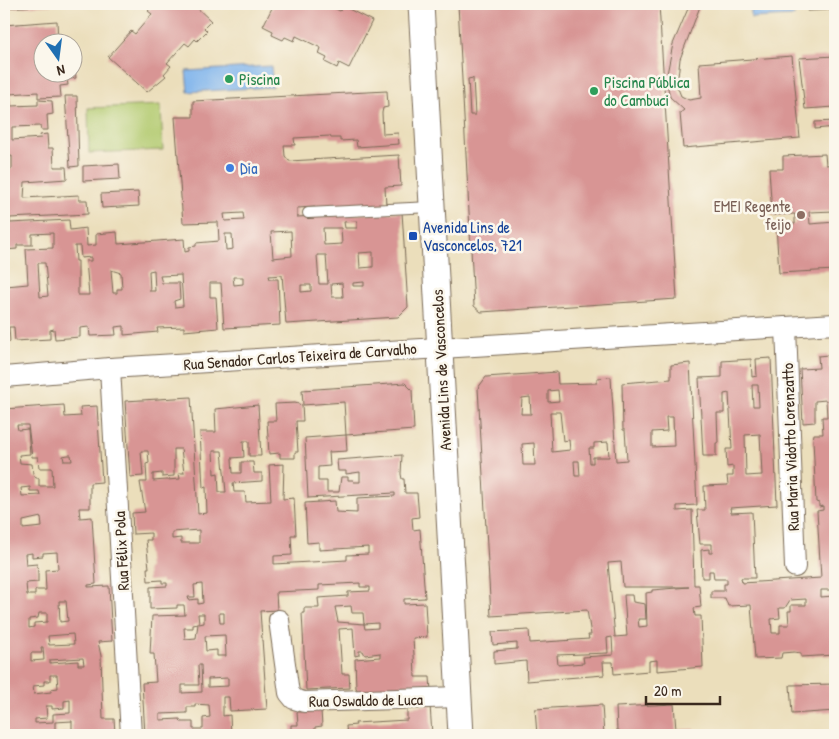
<svg xmlns="http://www.w3.org/2000/svg" width="839" height="739" font-family="'Patrick Hand',sans-serif">
  <rect width="100%" height="100%" fill="#fbf7ec"/>
  <filter id="ink" filterUnits="userSpaceOnUse"><feTurbulence type="fractalNoise" baseFrequency=".02" numOctaves="2"/><feDisplacementMap in="SourceGraphic" scale="10" xChannelSelector="R" yChannelSelector="G"/><feConvolveMatrix kernelMatrix="1 2 1 2 8 2 1 2 1" color-interpolation-filters="sRGB"/></filter>
  <filter id="wash" filterUnits="userSpaceOnUse"><feTurbulence type="fractalNoise" baseFrequency=".0096" numOctaves="4" result="noise"/><feDisplacementMap in="SourceGraphic" scale="20" xChannelSelector="R" yChannelSelector="G"/><feGaussianBlur stdDeviation="1.12" result="paint"/><feColorMatrix in="noise" values="0 0 0 0 0 0 0 0 0 0 0 0 0 0 0 0 0 1.4 0 .05"/><feComposite in="paint" operator="in"/></filter>
  <g filter="url(#wash)">
    <rect width="100%" height="100%" fill="#ebdebb"/>
    <!-- green -->
    <polygon fill="#b2ca6f" stroke="#767a46" points="161,105 163,150 89,153 88,108"/>
    <!-- water -->
    <g fill="#7eb3ec" stroke="#5c6e85">
      <polygon points="751,4 793,4 794,16 751,18"/>
      <polygon points="271,66 273,87 188,92 186,71"/>
    </g>
    <g id="blocks">
      <!-- building -->
      <g fill="#d89594" fill-rule="evenodd">
        <polygon points="4,4 51,4 51,5 4,8"/>
        <polygon points="155,4 193,4 211,21 204,28 207,31 197,41 195,39 189,46 185,43 167,63 171,66 164,74 166,76 147,92 108,57 131,31 135,34 152,14 148,11"/>
        <polygon points="274,4 326,4 340,11 343,6 372,21 349,68 339,63 337,68 325,62 327,58 319,54 321,48 296,36 294,41 285,37 283,40 272,35 273,31 263,26"/>
        <path d="M458 4H659L677 299 481 312 474 306ZM473 78 475 115H470L468 79Z"/>
        <polygon points="690,4 701,4 680,59 677,86 681,96 689,100 701,98 699,63 792,56 800,138 683,148 680,113 684,110 670,97 666,79 673,44"/>
        <polygon points="807,4 835,4 835,10 807,11"/>
        <path d="M57 21 58 42H42V72H72V69H75L76 78 67 79 68 85 60 86 61 97 38 98V92L10 94 11 106 38 105V100L52 101 53 114 47 115 48 130H41L40 126 12 127V140L41 138 40 135 47 134 48 148H53L54 167H66L67 179 25 182 24 198 79 195V200H87L88 214 10 218V223L69 220 70 230 86 228 87 246 96 245V234L117 232 118 244 184 239 185 252 189 251V247L196 246V243L219 241 218 222 183 223 175 117H193V101L387 91 388 107 383 108 382 113 383 134 398 133 399 144 357 147 356 140 340 141V138H331L330 136 294 138 295 145H284L285 156 289 161 399 155 401 186 385 187 386 206 315 210V207L297 208V217L402 212 408 307 398 317 286 324 282 275 269 276 270 279H278L280 325 224 328 221 283H210V297H216L218 328 184 331V327L157 328 158 332 124 335V326L115 327 116 335 90 336 89 327 80 328V337L55 339 54 329 50 330V339L15 341 14 327H9L10 342H4V271L6 286 28 284 26 249 53 248V233L32 234V245H17V249L4 250V170L12 169V156L4 157V25ZM243 213 244 220 225 221 224 214ZM357 221V228H345L344 222ZM323 228H341L342 244 324 245ZM291 231 292 256 273 258 271 232ZM225 234H232L233 249 226 250ZM75 246H80L81 258 91 257V261H86L89 295H78V261H76ZM373 252V267L360 268 359 253ZM317 255H326L328 284H319ZM38 263H45L48 296 40 297ZM111 270 121 273 122 289H117V293H113ZM154 270 155 291H150L149 271ZM181 275 183 306 175 307 174 301 180 299 179 283H162L160 276ZM233 277H243V284L234 285ZM364 282V286H353V283ZM342 283 343 297H332L331 284ZM301 285H311V291L301 292Z"/>
        <polygon points="835,56 835,107 805,109 799,58"/>
        <polygon points="65,96 77,96 79,166 70,167"/>
        <polygon points="835,121 835,127 815,129 815,122"/>
        <polygon points="825,154 826,165 835,164 835,211 809,212 810,224 835,222 835,270 779,273 776,225 795,224 795,214 772,215 769,169 783,169 783,156"/>
        <polygon points="119,164 120,179 83,181 83,166"/>
        <polygon points="138,192 139,206 102,208 101,194"/>
        <path d="M828 355 829 368 835 369V655L801 657V653L794 652 782 653 781 658 755 659 751 605 728 606 725 598H711V591H724V584H727V579H714L713 571H709V578H702L701 550 709 549V553H712V544H700L697 510H705L704 486 728 485 727 476H733V466L727 467 726 449H732L729 393 724 394V413H717L718 443H716V456H703L699 378 722 377V361L751 359 752 377 757 376 756 359 771 358 777 505 730 508 731 513 752 512 755 578H741L742 583 821 578 817 511 823 510V506L819 507V503L816 502 813 440 814 434H823L822 417H827L826 400 815 401V422L803 423 800 369 819 368 818 356ZM752 385H758L759 406H753ZM760 434 762 475 746 476 745 435ZM821 590H832L833 596 821 597ZM806 599V605H791V611H788L789 625H780V633H772L771 619 780 618 779 608H785L790 600Z"/>
        <path d="M690 363 697 505 677 506V511L692 510 694 585H699L701 607 694 608 695 616H701L703 667 657 671V660L649 661V671L614 674 613 662H603L604 675 527 681 526 661 494 664V651L517 649V643L493 645 492 632 529 630 530 643 589 639 588 635H591L587 610 491 616 478 388 486 377 557 372 558 384 597 383V378L611 377 616 461 627 460 625 430H623L622 383 671 379V365ZM558 390 559 401 548 402V391ZM530 397 531 414H521L522 398ZM550 412H560L563 441 569 440 570 450 552 452ZM666 417H673L674 446 652 447V432L667 431ZM608 442 609 457H593V463H590L589 448H594V443ZM534 443 535 465H523L522 444ZM574 461H579L580 476H575ZM621 562 623 587H689L652 590V592L646 593 647 626 639 627 638 619H646L645 604 633 602 632 595H624L627 636 615 637 608 563ZM612 637 613 655 583 657 584 663 558 665 557 655 608 653 607 638Z"/>
        <polygon points="405,383 412,390 414,430 346,435 344,402 303,405 302,390"/>
        <path d="M191 397 198 514 207 513 206 487 203 488 200 432H216L215 409 258 405 261 456H249V441H243L244 457 232 458 233 473H241V462H253L254 473H262V481L233 483 234 492H245L246 502 271 501 269 465 284 464 283 499 294 498 296 535H291L292 555 274 556V564L347 560V555L368 554V547L319 550V542L307 543 305 503 335 501 336 512 357 513V498L395 496V493L308 498 305 438 346 435 347 451 329 452 330 466 318 467V481H327V492H339L341 477H348V480H353L354 482H360V472L346 474V471H338L337 460 402 455 401 474 402 479H404L405 493H417L419 517 412 518 413 530 420 529 425 598 404 599V604L425 603 427 637 413 638 414 655 415 677H430L431 691 360 694 356 688 355 659 380 657V653L365 655 363 651H359V655L355 656 353 628 339 629 342 674H349L350 688 306 690 302 613H304V608H319L318 598 348 596V592L370 591V587H360V583L319 585V590L276 592 277 610 260 611 267 709 230 711 229 697H223V716L230 715 231 735H145L142 683 156 682 154 654H150L152 616 185 615 184 605H177V608L150 609V587L167 586V583H162V580L148 581 147 568H149L146 540H151V533L133 534 132 513 145 512 140 482H147L146 464 149 463 148 451H141L143 476 130 477 125 401ZM174 449H181L184 473H179L180 479 153 481V474L162 473V477L174 476ZM213 451H222L226 492H219L218 473 214 474ZM199 530V543H181V538L172 539V532ZM202 584 203 603 198 604V599L189 600 188 597H195L194 585ZM351 606 352 613H363L364 624 378 623V628L365 629 364 624 338 622 335 607ZM219 613H224V623H220ZM198 614H204V623L199 624ZM198 624 196 638 185 639 184 628H193V625ZM225 635 226 656H217V650L206 651 205 636ZM198 665H201L202 692 182 693V685H199ZM228 678V686L208 687V679ZM195 704 209 705 210 717 203 718V729H193V722H181L180 719 160 720V714L187 713V707H195Z"/>
        <polygon points="295,403 302,405 303,421 296,421 298,452 295,452 295,458 280,458 280,453 269,454 267,421 276,421 275,404"/>
        <path d="M64 405 65 417 81 416 80 407 97 406 102 482 90 483V508H79L80 518 92 517 96 584 88 585V587L109 586 112 641 98 642 101 656 103 719H114L115 733 61 735V733L72 732V721L55 722V735H4V409ZM17 425H28L32 457H38L39 468H52L53 486H39V478H36L33 474 32 464 20 463 19 455 30 454 28 429 18 430ZM68 455H71L72 461H64L63 456ZM30 487V491H39L40 495 22 496 21 488ZM41 517 42 527 23 529V521ZM57 552 58 569 45 570 46 590H35V595H27L26 583 38 582V573L37 564 26 565 25 554 32 553V557L43 556V553ZM59 601H66L68 621 60 622ZM39 613H47V622L34 623V627L29 628V619L38 618ZM73 634 74 644 49 645 48 636ZM41 647H43L44 660 31 661V653H42ZM83 658 84 665H78V661L50 663V660ZM50 675H57L58 688 51 689V692L34 694 33 686 44 685V681H50ZM70 700V713L53 714V722L35 723V719L47 718 46 706H52V709L64 708V701Z"/>
        <polygon points="835,684 835,711 792,714 790,685"/>
        <polygon points="674,704 676,730 694,729 694,735 617,735 620,733 619,730 617,730 616,707"/>
        <polygon points="430,705 432,735 347,735 346,726 356,725 355,723 407,720 407,707"/>
        <polygon points="602,705 604,735 537,735 535,709"/>
        <polygon points="321,711 322,726 315,727 315,733 332,732 332,735 291,735 291,725 298,725 297,712"/>
      </g>
    </g>
  </g>
  <g filter="url(#ink)">
    <use href="#blocks" fill-opacity="0" stroke="#796955" stroke-width="1"/>
    <g fill="none" stroke-linecap="round" stroke-linejoin="round">
      <defs>
        <polyline id="service" points="308,213 431,207"/>
        <g id="minor">
          <polyline points="786,327 795,567"/>
          <polyline points="110,368 131,735"/>
          <polyline points="4,377 110,368 835,324"/>
          <polyline points="279,620 289,693 294,699 304,702 459,697"/>
        </g>
        <polyline id="tertiary" points="421,4 461,735"/>
      </defs>
      <!-- service casing -->
      <use href="#service" stroke="#796955" stroke-width="12"/>
      <!-- minor casing -->
      <use href="#minor" stroke="#796955" stroke-width="22"/>
      <!-- tertiary casing -->
      <use href="#tertiary" stroke="#796955" stroke-width="27"/>
      <!-- service -->
      <use href="#service" stroke="#fff" stroke-width="10"/>
      <!-- minor -->
      <use href="#minor" stroke="#fff" stroke-width="20"/>
      <!-- tertiary -->
      <use href="#tertiary" stroke="#fff" stroke-width="25"/>
    </g>
  </g>
  <!-- markers -->
  <g fill="#2e9e5b" stroke="#fbf7ec" stroke-width="2">
    <circle cx="229" cy="79" r="5"/>
    <circle cx="594" cy="91" r="5"/>
  </g>
  <circle fill="#3f7fe0" stroke="#fbf7ec" stroke-width="2" cx="230" cy="168" r="5"/>
  <circle fill="#8d6e63" stroke="#fbf7ec" stroke-width="2" cx="801" cy="215" r="5"/>
  <rect fill="#1a4fb4" stroke="#fbf7ec" stroke-width="2" x="408" y="231" width="10" height="10" rx="2.5"/>
  <g text-anchor="middle" dominant-baseline="central" stroke-width="5" stroke-linejoin="round" paint-order="stroke">
    <!-- leisure labels -->
    <g font-size="16" fill="#27864d" stroke="#fbf7ec" text-anchor="start">
      <text x="239" y="79">Piscina</text>
      <text x="604" y="82">Piscina Pública<tspan x="604" dy="18">do Cambuci</tspan></text>
    </g>
    <!-- shop labels -->
    <g font-size="16" fill="#366cbe" stroke="#fbf7ec" text-anchor="start">
      <text x="240" y="168">Dia</text>
    </g>
    <!-- education labels -->
    <g font-size="16" fill="#785e54" stroke="#fbf7ec" text-anchor="end">
      <text x="791" y="206">EMEI Regente<tspan x="791" dy="18">feijo</tspan></text>
    </g>
    <!-- transit labels -->
    <g font-size="16" fill="#164399" stroke="#fbf7ec" text-anchor="start">
      <text x="423" y="227">Avenida Lins de<tspan x="423" dy="18">Vasconcelos, 721</tspan></text>
    </g>
    <!-- street labels -->
    <g font-size="16" fill="#3b2a1e" stroke="#fbf7ec">
      <text transform="translate(300 356) rotate(-4)">Rua Senador Carlos Teixeira de Carvalho</text>
      <text transform="translate(441 370) rotate(-93)">Avenida Lins de Vasconcelos</text>
      <text transform="translate(790 447) rotate(-92)">Rua Maria Vidotto Lorenzatto</text>
      <text transform="translate(121 551) rotate(-93)">Rua Félix Pola</text>
      <text transform="translate(366 700) rotate(-1)">Rua Oswaldo de Luca</text>
    </g>
  </g>
  <!-- margin -->
  <rect width="839" height="739" fill="none" stroke="#fbf7ec" stroke-width="20"/>
  <!-- north arrow -->
  <g transform="translate(58 58) rotate(166)"><circle r="24" fill="#fbf7ec" stroke="#aea59a"/>
  <path d="M0-4L9 19L0 12L-9 19Z" fill="#1f6fb2"/>
  <text y="-8" font-size="14" font-weight="bold" text-anchor="middle" fill="#3b2a1e">N</text>
  </g>
  <!-- scale -->
  <path d="M646 696v8h74v-8" fill="none" stroke="#3b2a1e" stroke-width="2.5"/>
  <text x="654" y="696" font-size="15" fill="#3b2a1e" stroke="#fbf7ec" stroke-width="4" paint-order="stroke">20 m</text>
</svg>
